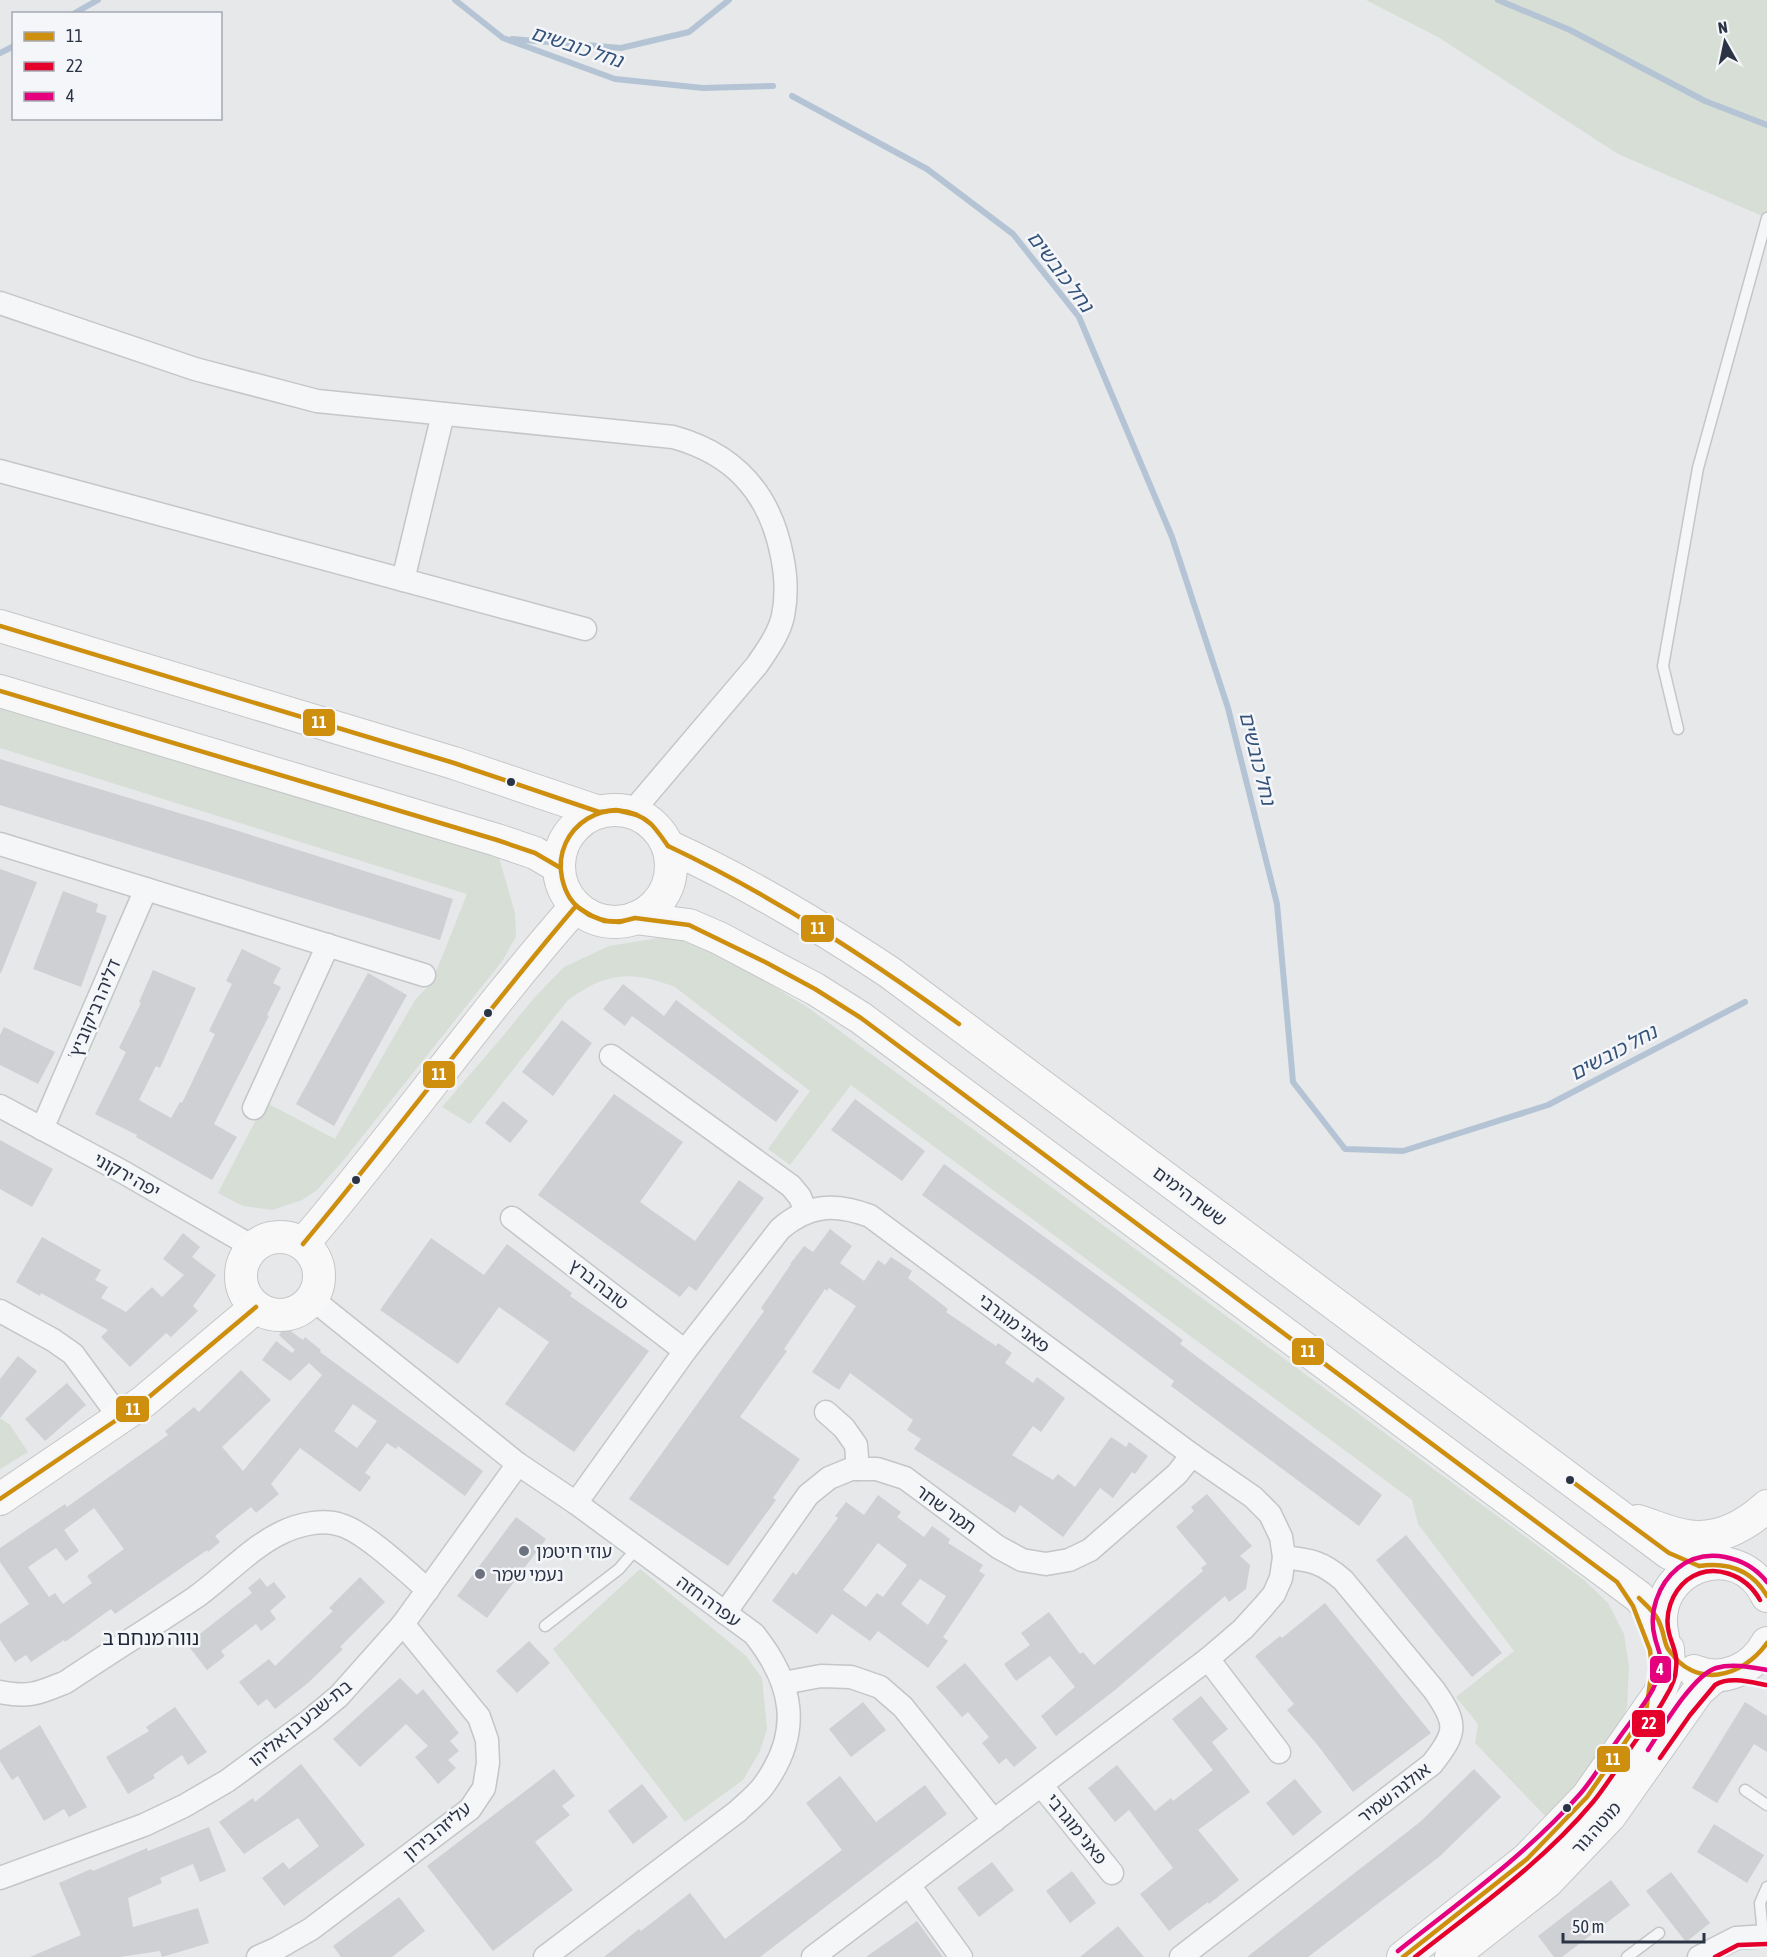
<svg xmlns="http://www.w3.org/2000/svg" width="1767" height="1957" font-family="'Asap Condensed','Noto Sans Hebrew',sans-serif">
  <rect width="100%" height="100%" fill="#e6e8ea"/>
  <!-- green -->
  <g fill="#d6ded6">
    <polygon points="1366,0 1767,0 1767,218 1618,154 1438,37"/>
    <polygon points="0,704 421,834 498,854 515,913 516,936 503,960 342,1162 317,1190 302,1200 272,1210 243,1206 218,1193 265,1102 335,1139 415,1000 432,982 467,894 0,748"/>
    <path d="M664 937 698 944 747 970 810 1009 1584 1580 1608 1603 1624 1634 1629 1666 1627 1707 1615 1737 1550 1821 1475 1743 1478 1724 1456 1697 1514 1651 1418 1524 1412 1500 851 1085 790 1165 768 1149 810 1091 675 987C632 970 606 972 568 1000L470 1124 442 1107 503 1036 534 998 564 967 609 946Z"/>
    <polygon points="0,1418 10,1425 28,1452 0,1469"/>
    <polygon points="640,1569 746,1656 762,1678 767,1729 760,1751 743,1780 685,1822 553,1649"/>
  </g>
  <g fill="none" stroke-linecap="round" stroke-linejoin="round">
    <!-- stream -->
    <g stroke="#b4c4d5" stroke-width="6">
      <polyline points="455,0 503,38 615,79 703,88 773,86"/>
      <polyline points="1498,0 1570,30 1705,101 1767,125"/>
      <polyline points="73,14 98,0"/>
      <polyline points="512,39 621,48 689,32 729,0"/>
      <polyline points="0,53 14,46"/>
      <polyline points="792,96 927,169 1013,234 1079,317 1172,537 1228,708 1277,904 1293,1082 1345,1149 1403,1151 1548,1105 1745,1002"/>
    </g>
  </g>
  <!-- building -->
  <g fill="#ced0d3" fill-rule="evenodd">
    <polygon points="0,759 232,829 453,899 440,940 0,805"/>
    <polygon points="0,869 37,882 1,973 0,973"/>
    <polygon points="63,891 98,904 96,912 107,916 81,987 33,969"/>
    <polygon points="242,949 281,968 273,983 281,987 267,1015 269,1016 214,1124 237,1137 212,1180 136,1137 137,1135 95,1114 126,1052 119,1048 141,1003 139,1002 153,970 196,988 160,1068 156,1066 139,1100 171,1118 180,1102 182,1103 215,1034 209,1031 232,984 226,981"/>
    <polygon points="368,973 407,995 334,1126 296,1104"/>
    <polygon points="623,984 664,1016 676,1000 799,1091 776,1122 632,1016 625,1026 603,1009"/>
    <polygon points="562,1020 592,1043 553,1096 522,1072"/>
    <polygon points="4,1027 55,1052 38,1084 0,1065 0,1035"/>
    <polygon points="614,1094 683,1142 640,1202 695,1241 739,1180 764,1198 696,1291 689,1286 680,1297 538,1195"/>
    <polygon points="855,1099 925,1151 902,1181 831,1130"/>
    <polygon points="503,1101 528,1121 510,1143 485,1123"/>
    <polygon points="0,1140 53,1169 32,1207 0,1189"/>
    <polygon points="944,1164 1112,1286 1183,1340 1180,1344 1382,1495 1359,1526 1171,1386 1174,1381 1054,1291 922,1195"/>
    <polygon points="830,1229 852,1246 840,1263 864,1281 878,1260 885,1265 891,1257 912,1271 908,1278 948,1309 946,1312 996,1346 998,1343 1012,1353 1005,1363 1033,1383 1037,1377 1065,1398 1041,1432 1033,1426 1012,1455 1053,1480 1058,1474 1075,1487 1111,1437 1126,1447 1129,1442 1148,1456 1135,1474 1132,1472 1113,1498 1100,1488 1063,1537 1020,1505 1015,1513 914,1449 921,1439 907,1430 913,1420 850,1373 839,1390 812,1372 856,1306 829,1288 827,1291 825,1289 784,1349 787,1351 740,1417 800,1459 773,1498 776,1500 728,1566 629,1499 764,1311 761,1308 791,1264 790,1264 804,1246 813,1252"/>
    <polygon points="183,1233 200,1247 192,1257 216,1275 193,1306 198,1311 171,1337 166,1333 130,1367 101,1337 108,1330 41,1293 40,1296 16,1282 42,1237 101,1270 95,1280 108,1287 101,1298 126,1312 152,1287 162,1297 184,1275 163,1259"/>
    <polygon points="431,1238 484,1275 507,1244 572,1293 570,1296 649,1351 574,1452 505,1404 549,1342 499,1307 458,1364 380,1310"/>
    <path d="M285 1327 303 1340 305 1337 321 1350 320 1352 483 1471 465 1496 398 1446 396 1449 387 1443 365 1473 371 1477 360 1492 300 1448 271 1484 279 1494 256 1513 251 1507 215 1536 220 1542 208 1552 207 1550 115 1614 111 1609 65 1642 64 1640 31 1662 26 1655 15 1662 0 1640V1624L29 1604 0 1562V1548L65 1504 67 1507 168 1435 165 1431 194 1407 199 1412 241 1370 271 1400 222 1447 243 1471 322 1375 309 1363 290 1381 262 1360 276 1341 292 1353 295 1350 279 1335ZM353 1404 377 1421 357 1448 334 1431ZM94 1508 124 1549 87 1576 92 1583 63 1604 55 1593 49 1597 28 1567 56 1548 66 1561 79 1551 64 1530Z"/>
    <polygon points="18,1356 37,1371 0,1418 0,1379"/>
    <polygon points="67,1383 86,1405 45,1441 25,1419"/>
    <polygon points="1207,1494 1252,1546 1240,1556 1250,1565 1246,1589 1229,1602 1225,1596 1115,1690 1056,1736 1041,1716 1075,1687 1050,1656 1016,1681 1004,1664 1030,1645 1021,1633 1049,1612 1080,1654 1083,1652 1094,1665 1203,1571 1201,1568 1207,1564 1176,1527 1194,1511 1191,1507"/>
    <path d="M878 1495 901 1512 897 1517 924 1537 932 1526 950 1539 948 1543 983 1565 979 1571 985 1575 943 1637 948 1641 928 1668 878 1631 870 1641 832 1614 817 1634 772 1601 793 1572 796 1575 838 1518 835 1516 846 1502 864 1515ZM878 1543 907 1565 883 1597 877 1593 866 1607 843 1590ZM920 1579 946 1596 928 1625 901 1604Z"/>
    <polygon points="516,1517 546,1539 487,1618 457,1596"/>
    <polygon points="1406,1535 1502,1653 1472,1677 1376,1560"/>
    <polygon points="360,1577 385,1602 340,1647 343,1649 308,1683 275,1709 267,1699 258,1706 239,1682 269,1659 275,1666 333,1611 329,1608"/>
    <polygon points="260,1578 267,1587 274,1582 286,1597 270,1611 276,1619 261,1631 256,1624 221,1651 225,1656 207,1670 187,1644 252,1593 248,1588"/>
    <polygon points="1325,1603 1431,1733 1353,1792 1316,1743 1287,1710 1294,1704 1255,1656 1280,1636 1282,1638"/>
    <polygon points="529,1641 550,1663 517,1693 496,1671"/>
    <polygon points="965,1663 1037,1748 1014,1767 1006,1758 999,1764 982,1743 989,1737 968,1712 962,1717 936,1687"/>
    <polygon points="400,1678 417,1695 423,1689 459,1733 450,1741 459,1751 448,1760 456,1768 438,1784 415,1757 428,1746 406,1724 360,1767 333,1739"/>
    <polygon points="1201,1696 1228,1729 1212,1742 1250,1792 1198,1830 1239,1880 1209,1904 1208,1902 1169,1931 1140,1894 1173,1868 1129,1810 1115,1822 1088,1788 1117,1765 1155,1811 1171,1798 1173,1801 1213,1770 1172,1719"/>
    <polygon points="863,1702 886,1730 851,1757 829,1729"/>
    <polygon points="1745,1702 1767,1716 1767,1752 1754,1744 1717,1803 1692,1788"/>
    <polygon points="175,1707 207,1752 188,1765 182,1755 153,1775 155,1778 128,1794 106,1757 149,1731 146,1727"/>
    <polygon points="40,1725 87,1807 69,1817 64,1809 44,1821 18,1776 12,1780 0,1761 0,1750"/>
    <polygon points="301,1764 365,1845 284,1906 262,1878 283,1862 289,1869 319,1846 298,1818 244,1854 219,1822 253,1798 255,1802"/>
    <polygon points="554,1769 575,1796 562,1806 570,1815 535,1842 573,1890 493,1951 427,1866"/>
    <polygon points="1474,1769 1501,1797 1439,1857 1308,1957 1247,1957 1420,1822"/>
    <polygon points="840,1776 876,1822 925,1785 947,1814 760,1957 604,1957 639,1929 641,1931 690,1893 725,1939 842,1850 806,1803"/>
    <polygon points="1295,1779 1322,1812 1293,1836 1266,1803"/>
    <polygon points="642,1784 668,1817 633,1844 608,1811"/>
    <polygon points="1714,1824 1764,1855 1747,1883 1697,1852"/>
    <polygon points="209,1827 226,1871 200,1882 193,1864 160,1878 162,1883 128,1898 133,1927 198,1908 209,1943 162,1957 160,1951 120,1957 30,1957 81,1935 59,1883 91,1869 93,1871 147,1848 148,1851"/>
    <polygon points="992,1862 1014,1890 979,1917 957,1888"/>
    <polygon points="1072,1871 1096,1903 1070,1923 1046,1891"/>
    <polygon points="1671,1872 1710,1923 1686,1942 1646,1891"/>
    <polygon points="1611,1880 1630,1905 1562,1957 1554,1957 1538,1936"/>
    <polygon points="399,1897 425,1931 392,1957 341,1957 333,1946"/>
    <polygon points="917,1921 943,1957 866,1957"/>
    <polygon points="1118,1926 1144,1957 1080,1957"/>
  </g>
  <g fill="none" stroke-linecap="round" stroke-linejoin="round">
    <defs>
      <g id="lane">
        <polyline points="1678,729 1663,666 1698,468 1767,218"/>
        <polyline points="545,1626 619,1569 637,1548"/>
        <polyline points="1745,1790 1767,1805"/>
        <polyline points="1763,1935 1760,1903 1767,1887"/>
        <polyline points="1627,1957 1659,1933"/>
      </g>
      <g id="street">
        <path d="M0 303 195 369 317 401 673 437C735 454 770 493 782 556 786 575 787 596 783 616 779 634 767 650 757 665L632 812"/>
        <polyline points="0,471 585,629"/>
        <polyline points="403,580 443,414"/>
        <polyline points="0,844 424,975"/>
        <polyline points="611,1056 791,1186 800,1197 806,1212"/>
        <polyline points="0,1106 123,1172 253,1247"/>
        <polyline points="254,1108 328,945"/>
        <polyline points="42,1129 146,889"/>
        <polyline points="512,1218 685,1351"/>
        <path d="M311 1298 518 1464 576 1503 754 1634C793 1683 803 1731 764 1785 757 1795 746 1803 738 1811L545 1957"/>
        <polyline points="0,1311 53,1340 73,1354 120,1418"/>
        <polyline points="826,1412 844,1428 856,1445 858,1469"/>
        <path d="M576 1503 685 1351 780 1229C809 1204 835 1203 870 1216L1192 1455 1253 1497 1270 1514 1281 1537 1284 1557 1281 1578 1274 1594 1263 1607 1243 1629 1208 1659 813 1957"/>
        <polyline points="725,1613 808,1495 829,1478 851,1469 877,1469 905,1478 998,1547 1022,1560 1046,1564 1069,1560 1090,1550 1177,1474 1192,1455"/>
        <polyline points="1208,1659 1279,1752"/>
        <polyline points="783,1683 821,1676 851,1677 880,1687 903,1707 994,1821"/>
        <path d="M0 1692C30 1698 39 1693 66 1682 109 1653 153 1626 196 1597 224 1577 252 1546 283 1532 300 1524 323 1519 341 1525 365 1532 407 1572 428 1590"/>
        <polyline points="1041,1785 1112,1873"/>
        <polyline points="0,1878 144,1825 184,1806 227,1781 310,1720 339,1696 403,1624 518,1464"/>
        <polyline points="909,1885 961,1957"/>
        <polyline points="258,1957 276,1949 311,1929 470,1809 484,1788 488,1763 487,1740 479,1717 403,1624"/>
        <path d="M1181 1957 1432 1764C1457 1732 1458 1724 1434 1690L1343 1580C1322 1562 1311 1560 1284 1557"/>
        <polyline points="1699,1957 1736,1938 1767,1936"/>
      </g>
      <g id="secondary">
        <polyline points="0,626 454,763 599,812"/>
        <polyline points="0,691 497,840 535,853 559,867"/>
        <circle cx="615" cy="866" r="56"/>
        <path d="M668 846C745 881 818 925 889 972L1669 1553 1699 1566"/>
        <polyline points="635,918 689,925 719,938 815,989 861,1018 1639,1597 1660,1621"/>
        <circle cx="280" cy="1276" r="39"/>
        <path d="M303 1244C397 1134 480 1015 576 906"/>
        <polyline points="0,1499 143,1402 256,1307"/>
        <path d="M1638 1521C1654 1526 1671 1534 1687 1536 1718 1541 1745 1526 1767 1506"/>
        <path d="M1663 1637C1646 1567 1739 1534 1767 1596"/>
        <path d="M1694 1671C1723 1683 1753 1669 1767 1643"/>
        <polyline points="1403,1957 1527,1859 1587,1797 1659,1694 1669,1668 1668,1649"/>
        <polyline points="1451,1957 1547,1882 1610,1816 1698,1691 1715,1676"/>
      </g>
    </defs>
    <!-- lane casing -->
    <use href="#lane" stroke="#c4c6c8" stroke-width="13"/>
    <!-- street casing -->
    <use href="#street" stroke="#c4c6c8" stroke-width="25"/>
    <!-- secondary casing -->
    <use href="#secondary" stroke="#c4c6c8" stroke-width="34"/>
    <!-- lane -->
    <use href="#lane" stroke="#f5f6f7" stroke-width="10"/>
    <!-- street -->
    <use href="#street" stroke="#f5f6f7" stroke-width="22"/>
    <!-- secondary -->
    <use href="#secondary" stroke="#f8f8f8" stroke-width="32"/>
    <defs>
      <g id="bus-1">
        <polyline points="0,626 454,763 599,812 616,810 637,815"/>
        <polyline points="0,691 497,840 535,853 559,867"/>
        <path d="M668 846C772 895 866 957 959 1024"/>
        <polyline points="576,906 589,915 604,921 619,922 635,918 689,925 767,963 815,989 861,1018 1617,1582 1633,1606 1650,1650 1652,1668 1646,1712 1587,1797 1527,1859 1403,1957"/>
        <path d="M623 921C609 923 596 919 584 911 571 904 565 892 562 878 551 827 611 789 651 824 657 830 663 839 668 846"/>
        <path d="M303 1244C396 1133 482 1016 576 906"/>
        <polyline points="1570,1480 1669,1553 1699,1566"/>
        <polyline points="0,1499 143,1402 256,1307"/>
        <path d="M1699 1566C1728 1562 1752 1570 1767 1596"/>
        <path d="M1639 1598C1648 1607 1658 1615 1661 1627 1664 1634 1664 1642 1668 1649 1695 1690 1742 1678 1767 1643"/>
      </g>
      <g id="bus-2">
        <path d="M1660 1758 1690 1715 1715 1685C1729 1676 1750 1682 1766 1685"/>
        <path d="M1415 1957C1477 1908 1542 1863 1593 1802 1607 1785 1619 1765 1632 1746 1643 1730 1656 1715 1665 1698 1670 1690 1676 1677 1676 1668 1678 1655 1672 1645 1669 1633 1664 1614 1672 1592 1687 1580 1713 1561 1746 1575 1760 1600"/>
        <polyline points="1715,1957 1738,1945 1767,1944"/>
      </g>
      <g id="bus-3">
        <path d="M1648 1750C1661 1730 1693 1675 1716 1668 1732 1663 1751 1667 1767 1670"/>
        <path d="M1398 1951C1461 1901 1527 1854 1580 1794 1595 1777 1606 1756 1619 1738 1630 1722 1644 1706 1653 1689 1656 1682 1661 1672 1661 1664 1661 1653 1657 1647 1655 1638 1648 1613 1658 1584 1678 1568 1706 1546 1746 1556 1767 1582"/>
      </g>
    </defs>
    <!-- bus-1 casing -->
    <use href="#bus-1" stroke="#f4f6f9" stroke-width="9"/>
    <!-- bus-2 casing -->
    <use href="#bus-2" stroke="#f4f6f9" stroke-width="9"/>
    <!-- bus-3 casing -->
    <use href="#bus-3" stroke="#f4f6f9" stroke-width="9"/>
    <!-- bus-1 -->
    <use href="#bus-1" stroke="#ce8f0e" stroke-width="4.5"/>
    <!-- bus-2 -->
    <use href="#bus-2" stroke="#e4002b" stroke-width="4.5"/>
    <!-- bus-3 -->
    <use href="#bus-3" stroke="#e5007d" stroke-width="4.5"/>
  </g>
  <!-- markers -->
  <g fill="#2b3445" stroke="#f4f6f9" stroke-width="2">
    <circle cx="511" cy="782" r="5"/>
    <circle cx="488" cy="1013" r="5"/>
    <circle cx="356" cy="1180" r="5"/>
    <circle cx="1570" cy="1480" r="5"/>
    <circle cx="1567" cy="1808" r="5"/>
  </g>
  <g fill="#6c737f" stroke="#f4f6f9" stroke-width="2">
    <circle cx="524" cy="1551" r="6"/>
    <circle cx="480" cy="1574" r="6"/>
  </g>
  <g text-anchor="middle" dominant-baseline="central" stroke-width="5" stroke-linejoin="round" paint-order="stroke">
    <!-- street labels -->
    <g font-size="18" fill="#2b3445" stroke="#f4f6f9">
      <text transform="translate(94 1009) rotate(-67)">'דליה רביקוביץ</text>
      <text transform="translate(127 1175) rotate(29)">יפה ירקוני</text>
      <text transform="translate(1190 1196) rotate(37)">ששת הימים</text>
      <text transform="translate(599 1284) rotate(38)">טובה ברץ</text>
      <text transform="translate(1014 1323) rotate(37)">פאני מוגרבי</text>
      <text transform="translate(946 1509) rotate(36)">תמר שחר</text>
      <text transform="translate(709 1601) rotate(36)">עפרה חזה</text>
      <text transform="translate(300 1723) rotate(-39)">בת-שבע בן-אליהו</text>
      <text transform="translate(1394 1793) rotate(-38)">אולגה שמיר</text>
      <text transform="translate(1596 1828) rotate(-48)">מוטה גור</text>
      <text transform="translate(1077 1829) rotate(51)">פאני מוגרבי</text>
      <text transform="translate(437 1831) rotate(-39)">עליזה בירון</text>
    </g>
    <!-- poi labels -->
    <g font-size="18" fill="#2b3445" stroke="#f4f6f9" text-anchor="start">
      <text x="536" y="1551">עוזי חיטמן</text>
      <text x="492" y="1574">נעמי שמר</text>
    </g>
    <!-- water labels -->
    <g font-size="20" font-style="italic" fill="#34527a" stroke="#f4f6f9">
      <text transform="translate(577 46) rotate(18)">נחל כובשים</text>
      <text transform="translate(1061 271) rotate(53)">נחל כובשים</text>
      <text transform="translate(1258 758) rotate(76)">נחל כובשים</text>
      <text transform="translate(1613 1052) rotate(-28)">נחל כובשים</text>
    </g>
    <!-- neighbourhood labels -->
    <g font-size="20" fill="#1d2536" stroke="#f4f6f9">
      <text x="151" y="1637">נווה מנחם ב</text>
    </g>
  </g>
  <g stroke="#f4f6f9" stroke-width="2">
    <rect x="302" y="708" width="34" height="29" rx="6" fill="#ce8f0e"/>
    <rect x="800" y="914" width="35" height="29" rx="6" fill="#ce8f0e"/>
    <rect x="422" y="1060" width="34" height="29" rx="6" fill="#ce8f0e"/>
    <rect x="1291" y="1337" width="34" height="29" rx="6" fill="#ce8f0e"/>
    <rect x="115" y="1395" width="35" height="28" rx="6" fill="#ce8f0e"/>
    <rect x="1649" y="1655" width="23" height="29" rx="6" fill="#e5007d"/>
    <rect x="1631" y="1709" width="35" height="29" rx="6" fill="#e4002b"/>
    <rect x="1596" y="1745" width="35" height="28" rx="6" fill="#ce8f0e"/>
  </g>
  <g font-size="16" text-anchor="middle" font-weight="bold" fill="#fff">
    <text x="319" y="728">11</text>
    <text x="818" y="934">11</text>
    <text x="439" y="1080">11</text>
    <text x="1308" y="1357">11</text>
    <text x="133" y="1415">11</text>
    <text x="1660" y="1675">4</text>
    <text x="1649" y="1729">22</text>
    <text x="1613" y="1765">11</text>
  </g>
  <!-- legend -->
  <rect x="12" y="12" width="210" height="108" fill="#f4f6f9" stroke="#a4a8b1" stroke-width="1.5"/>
  <rect x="24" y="32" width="30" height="9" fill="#ce8f0e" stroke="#a4a8b1" stroke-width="1.5"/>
  <text x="66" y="42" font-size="18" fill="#2b3445">11</text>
  <rect x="24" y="62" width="30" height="9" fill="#e4002b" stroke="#a4a8b1" stroke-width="1.5"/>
  <text x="66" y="72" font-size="18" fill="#2b3445">22</text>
  <rect x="24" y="92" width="30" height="9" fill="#e5007d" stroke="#a4a8b1" stroke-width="1.5"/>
  <text x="66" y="102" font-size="18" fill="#2b3445">4</text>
  <!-- north arrow -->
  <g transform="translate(1725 42) rotate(351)" stroke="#f4f6f9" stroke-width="4.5" paint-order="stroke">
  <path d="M0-4.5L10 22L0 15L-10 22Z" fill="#2b3445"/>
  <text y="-9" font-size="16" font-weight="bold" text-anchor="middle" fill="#2b3445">N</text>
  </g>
  <!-- scale -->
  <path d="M1563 1933v9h141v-9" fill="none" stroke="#2b3445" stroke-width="3"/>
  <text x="1572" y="1933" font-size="18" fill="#2b3445" stroke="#f4f6f9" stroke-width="4.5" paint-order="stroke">50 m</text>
</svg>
